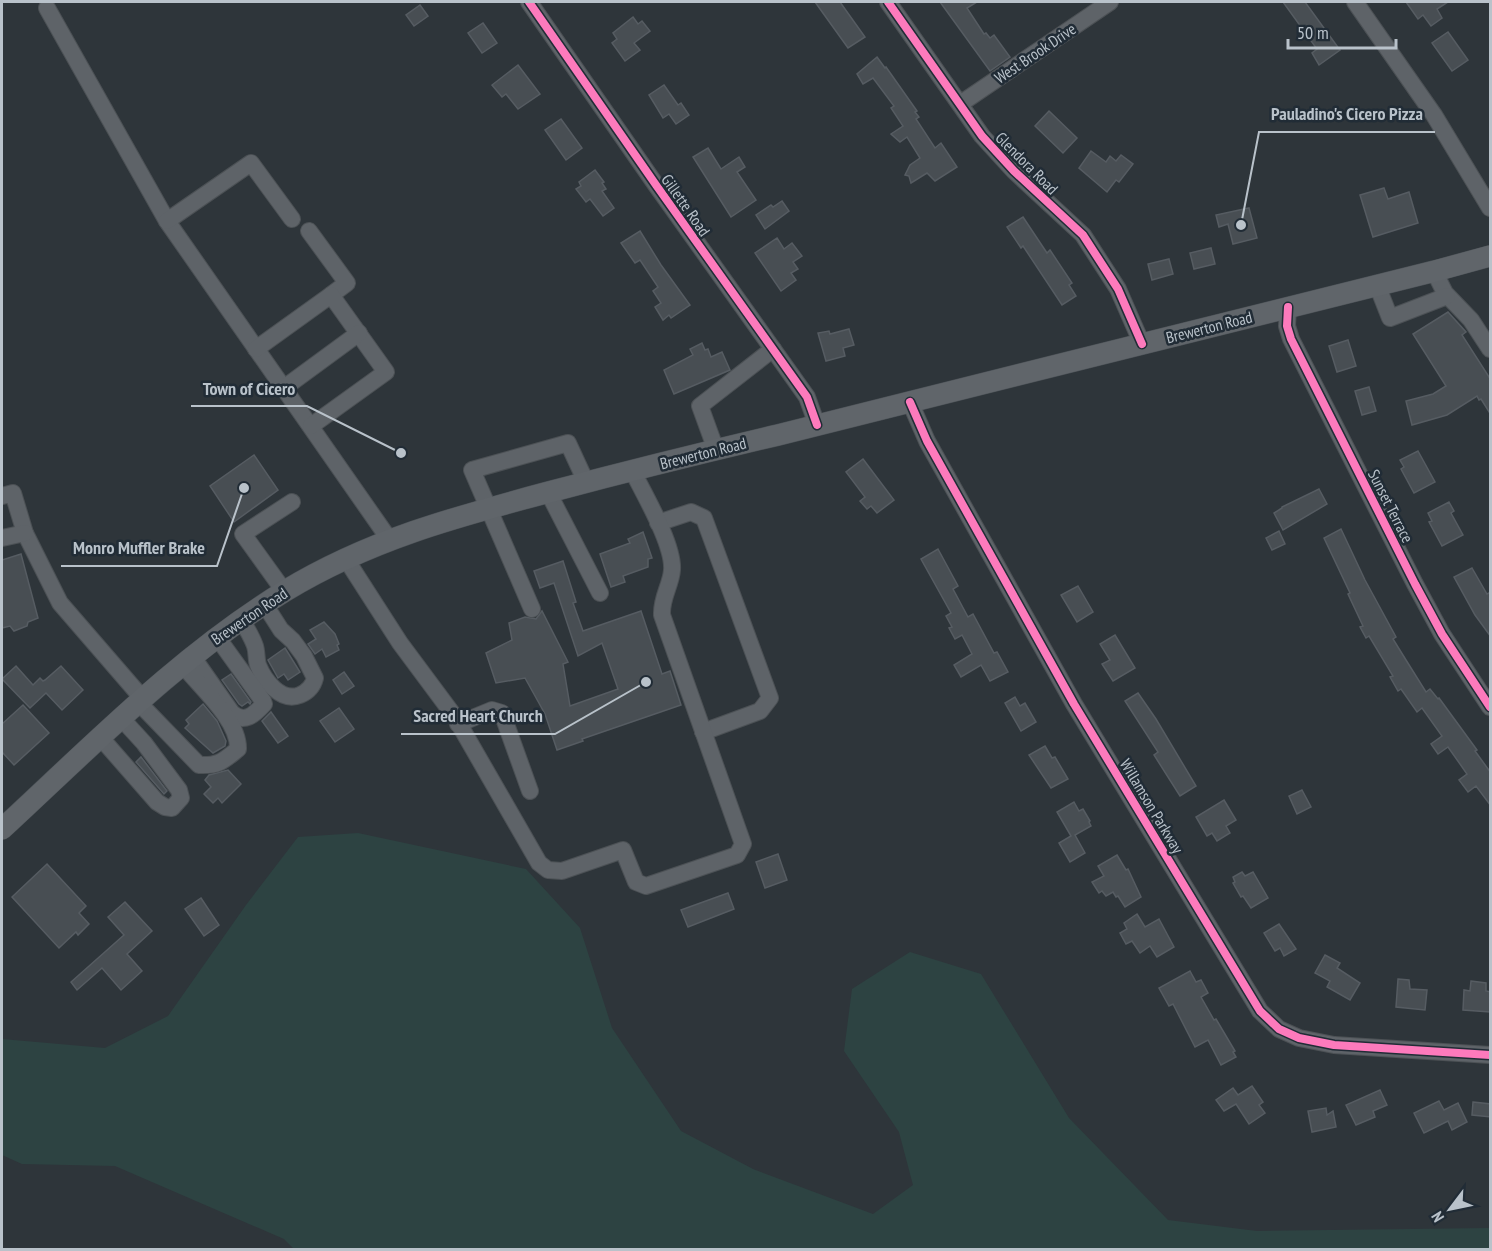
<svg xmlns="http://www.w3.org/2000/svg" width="1492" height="1251" font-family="'PT Sans Narrow',sans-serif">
  <rect width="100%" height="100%" fill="#2e353a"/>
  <!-- green -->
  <polygon fill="#2d4342" points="358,833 526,869 580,928 612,1028 681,1131 753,1169 873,1214 913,1185 899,1132 844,1051 852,989 910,952 981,974 1069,1118 1168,1220 1257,1231 1490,1228 1490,1249 294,1249 284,1239 115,1166 22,1164 2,1155 2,1039 105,1048 168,1016 246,905 298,837"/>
  <!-- building -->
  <g fill="#484e53" stroke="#565c62" stroke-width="1.5">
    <polygon points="815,2 840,2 865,37 848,48"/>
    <polygon points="940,2 977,2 967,8 984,34 986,33 990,38 994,35 1010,57 990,71"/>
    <polygon points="1283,2 1305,2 1340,50 1319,65 1312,53 1317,49"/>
    <polygon points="1406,2 1448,2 1437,9 1442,18 1431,26 1423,15 1418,19"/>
    <polygon points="420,5 428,16 414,26 406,15"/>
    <polygon points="633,17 638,24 642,21 650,31 634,43 640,50 625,61 612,43 617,39 613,33"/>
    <polygon points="483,23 497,43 482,53 468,33"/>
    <polygon points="1448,32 1468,60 1452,71 1432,43"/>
    <polygon points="877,57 885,68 886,67 917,111 915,112 919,117 916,119 935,148 941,143 957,167 935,181 927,173 911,183 909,176 905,175 910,165 920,158 907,137 900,142 891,134 903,126 891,108 894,106 873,78 863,84 857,74"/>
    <polygon points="518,65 540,94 518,109 506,94 502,97 492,85"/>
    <polygon points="664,85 678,105 681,103 689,115 676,124 669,114 663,118 649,95"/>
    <polygon points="1049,111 1077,138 1063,153 1035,126"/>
    <polygon points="561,119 582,148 566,160 545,130"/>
    <polygon points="708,148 721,169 739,157 745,167 737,172 756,200 731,217 693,157"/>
    <polygon points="1091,151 1106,162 1110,156 1116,161 1121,155 1133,164 1119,182 1116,180 1107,192 1079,168"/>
    <polygon points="595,170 604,182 602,183 606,189 602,191 614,208 603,216 590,199 586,202 576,189 581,186 579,182"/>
    <polygon points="1384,188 1388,199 1409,192 1418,223 1373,237 1360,195"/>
    <polygon points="782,201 789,211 765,229 756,215 771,205 773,207"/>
    <polygon points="1249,208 1257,238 1233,244 1228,224 1219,227 1216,215"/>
    <polygon points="1023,217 1047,253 1050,250 1072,283 1069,285 1076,296 1062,305 1023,246 1021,248 1007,227"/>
    <polygon points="640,231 661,265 690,305 671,318 669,315 663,320 655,307 661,303 653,291 658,287 640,260 635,263 621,243"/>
    <polygon points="777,238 784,249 792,243 802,256 793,262 798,269 791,273 796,280 781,291 755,253"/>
    <polygon points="1211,248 1215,264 1194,269 1190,253"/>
    <polygon points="1169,259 1173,274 1152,280 1148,264"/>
    <polygon points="1448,312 1466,332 1462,335 1491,380 1491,415 1481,399 1479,400 1477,396 1447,415 1412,425 1406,401 1433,394 1446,386 1413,334"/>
    <polygon points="849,329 854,345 843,348 845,356 826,361 818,333 829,331 830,334"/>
    <polygon points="1348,340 1356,366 1337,372 1329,346"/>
    <polygon points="702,343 705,350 708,349 711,357 722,352 730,370 674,394 664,370 693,355 690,349"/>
    <polygon points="1369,387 1376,411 1362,415 1355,391"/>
    <polygon points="1418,451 1435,482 1414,493 1401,469 1404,467 1400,460"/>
    <polygon points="254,455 278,490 234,522 210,486"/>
    <polygon points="863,459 894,500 877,513 871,506 867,509 860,501 865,497 846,472"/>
    <polygon points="1319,489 1327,504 1283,530 1274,513 1282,508 1282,507"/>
    <polygon points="1449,502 1454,511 1451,513 1463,535 1442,546 1429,522 1432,521 1428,513"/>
    <polygon points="1341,529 1365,580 1396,637 1393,639 1406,660 1426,692 1430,689 1438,699 1439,698 1477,750 1475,751 1491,773 1491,806 1476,786 1468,792 1459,780 1467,774 1448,747 1438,754 1431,744 1442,736 1422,708 1417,712 1401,689 1398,691 1390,677 1393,676 1369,636 1366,638 1360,627 1363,626 1348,594 1350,593 1324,538"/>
    <polygon points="1279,531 1285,544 1272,550 1266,538"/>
    <polygon points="643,532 652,558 648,559 648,567 623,576 625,582 611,587 600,554 630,543 628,539"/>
    <polygon points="938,549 958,586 953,589 968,617 973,614 994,653 997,652 1008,672 990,681 981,665 961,677 954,665 972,654 962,635 955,639 949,628 952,627 946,616 951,613 921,559"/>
    <polygon points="21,554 38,618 28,622 27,626 14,631 10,626 2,628 2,560"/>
    <polygon points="563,561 576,602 573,603 583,631 641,611 662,674 670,671 681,705 582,739 583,741 557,750 545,714 525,678 496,683 486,653 512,640 509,623 525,617 536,619 542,611 568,662 563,664 570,706 618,689 602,643 578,656 554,583 540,588 534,571"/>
    <polygon points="1472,568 1487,594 1491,592 1491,637 1475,615 1454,577"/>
    <polygon points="1078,586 1093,612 1077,622 1061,595"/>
    <polygon points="324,622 335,634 339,644 337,645 339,650 326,657 322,649 315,654 308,644 316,639 310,630"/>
    <polygon points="1115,635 1135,668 1113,681 1102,664 1110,660 1100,644"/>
    <polygon points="285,648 300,672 288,680 284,674 278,678 268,660"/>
    <polygon points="16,666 33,685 40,678 43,681 45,680 61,666 83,690 62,710 46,693 30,708 2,679"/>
    <polygon points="344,672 354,686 342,694 333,680"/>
    <polygon points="231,674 251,702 250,704 248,702 242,706 239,704 222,680"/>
    <polygon points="1138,693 1156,719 1196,786 1180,796 1154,755 1158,752 1125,701"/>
    <polygon points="1015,697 1020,706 1025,703 1036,722 1021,731 1005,703"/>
    <polygon points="203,704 217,721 226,741 225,746 213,753 185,728 189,724 186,720"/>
    <polygon points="23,705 49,733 14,765 2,752 2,724"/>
    <polygon points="339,708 354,729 335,742 320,721"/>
    <polygon points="271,712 288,736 278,743 262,721"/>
    <polygon points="1045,746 1052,758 1055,757 1068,779 1051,788 1029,755"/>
    <polygon points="141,757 167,791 164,794 136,762"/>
    <polygon points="228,770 241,784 222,803 218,798 213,803 204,794 211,787 205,780 209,775"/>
    <polygon points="1302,790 1311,807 1297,814 1289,796"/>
    <polygon points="1224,800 1236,820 1226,826 1230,833 1217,841 1212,833 1207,836 1196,817"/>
    <polygon points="1074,802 1079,811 1083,809 1090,821 1089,822 1091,826 1075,835 1085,853 1070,862 1059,843 1071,836 1057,812"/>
    <polygon points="778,854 787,880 765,888 756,862"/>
    <polygon points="1117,855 1126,870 1128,869 1141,897 1125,907 1118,896 1116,897 1113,892 1106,896 1102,891 1099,893 1092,882 1104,876 1098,866"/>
    <polygon points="47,864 86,906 79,913 89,924 78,935 76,932 59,948 12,897"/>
    <polygon points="1242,872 1245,876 1253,872 1268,898 1251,908 1243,896 1241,897 1233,883 1235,882 1233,877"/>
    <polygon points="728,893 734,909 688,927 681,910"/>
    <polygon points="201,898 219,925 204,936 185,909"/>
    <polygon points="125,902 152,931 127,954 142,971 121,990 102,968 77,990 71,982 124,935 108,917"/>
    <polygon points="1137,914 1145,927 1159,919 1174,947 1157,957 1150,946 1140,953 1132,941 1126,944 1120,933 1127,929 1124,923"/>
    <polygon points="1279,924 1296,949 1284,956 1280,948 1275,951 1264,933"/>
    <polygon points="1325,955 1340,963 1337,968 1360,983 1350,1000 1327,987 1330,981 1315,973"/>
    <polygon points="1190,971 1196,982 1201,980 1208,993 1201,997 1214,1020 1216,1019 1235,1051 1233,1052 1236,1057 1221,1065 1208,1040 1195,1047 1173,1004 1169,1006 1159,988"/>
    <polygon points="1398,979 1409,980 1410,989 1427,990 1425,1010 1396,1007"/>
    <polygon points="1471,981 1486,983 1486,991 1491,992 1490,1012 1463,1010 1464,990 1470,991"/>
    <polygon points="1252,1086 1263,1102 1259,1105 1265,1113 1249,1124 1236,1104 1224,1111 1216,1100 1233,1088 1238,1095"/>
    <polygon points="1380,1090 1387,1105 1373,1111 1375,1117 1356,1125 1346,1105"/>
    <polygon points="1439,1101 1444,1110 1458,1103 1467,1122 1452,1130 1448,1121 1424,1133 1414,1113"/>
    <polygon points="1473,1102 1491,1104 1491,1117 1472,1115"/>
    <polygon points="1326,1108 1327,1115 1333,1111 1336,1127 1312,1132 1308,1111"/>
  </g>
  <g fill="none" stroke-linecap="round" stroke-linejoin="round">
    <defs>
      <g id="minor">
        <polyline points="529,2 656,185 807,397 817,425"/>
        <polyline points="888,2 982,136 1014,171 1083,235 1118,289 1142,344"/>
        <polyline points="1355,2 1434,115 1490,208"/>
        <polyline points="47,8 167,221 389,539"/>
        <polyline points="960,104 1110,2"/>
        <polyline points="167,221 251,163 292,219"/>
        <polyline points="309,231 347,283 331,295"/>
        <polyline points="1434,271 1445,293 1471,320 1490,349"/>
        <polyline points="1377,285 1390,318 1447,296"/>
        <polyline points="1288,307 1287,326 1291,339 1415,584 1442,634 1490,707"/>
        <polyline points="256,349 331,295 386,372 311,426"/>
        <polyline points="284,388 359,333"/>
        <polyline points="910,402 927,441 1074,704 1260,1011 1279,1029 1299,1038 1334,1045 1490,1055"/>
        <polyline points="716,450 700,406 773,349"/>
        <polyline points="548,492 600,593"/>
        <polyline points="2,496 13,493 25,533 60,603 143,699"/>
        <polyline points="658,523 691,512 704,518 770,698 760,711 703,732"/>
        <polyline points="2,538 25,533"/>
        <path d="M346 559 400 643 455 717 539 863 548 870 562 871 623 850 636 882 646 886 737 855 743 844 662 615C661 598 671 585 672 570 674 545 644 494 632 470"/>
        <polyline points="284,591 243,534 292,502"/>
        <polyline points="532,609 472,470 568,443 586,482"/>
        <path d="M242 620C246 628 252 637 255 646 257 652 256 659 258 665 264 680 281 703 300 695 307 692 313 686 315 678L304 656 293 641 281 630 265 605"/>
        <path d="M192 656 232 713C244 724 254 715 264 704L263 701 217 637"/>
        <path d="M139 703 199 765C219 766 223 761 238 749 239 720 200 687 182 664"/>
        <polyline points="458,724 492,710 502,713 530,791"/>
        <polyline points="101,738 157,802 165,807 172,808 181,798 179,790 144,743 122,719"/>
      </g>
      <path id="major" d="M2 829C92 746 179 656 285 591 369 540 455 517 549 492 625 472 701 453 778 435 997 381 1216 324 1435 271L1490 256"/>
    </defs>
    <!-- minor casing -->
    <use href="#minor" stroke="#4c5155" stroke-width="18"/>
    <!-- major casing -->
    <use href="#major" stroke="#4c5257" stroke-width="22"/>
    <!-- minor -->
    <use href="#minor" stroke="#5e6368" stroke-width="16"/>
    <!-- major -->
    <use href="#major" stroke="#60656a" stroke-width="21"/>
    <defs>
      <g id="cycleway">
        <polyline points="529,2 656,185 807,397 817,425"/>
        <polyline points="888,2 982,136 1014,171 1083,235 1118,289 1142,344"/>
        <polyline points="1288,307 1287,326 1291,339 1415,584 1442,634 1490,707"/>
        <polyline points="910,402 927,441 1074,704 1260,1011 1279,1029 1299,1038 1334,1045 1490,1055"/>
      </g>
    </defs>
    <!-- cycleway casing -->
    <use href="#cycleway" stroke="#212c36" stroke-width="11"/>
    <!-- cycleway -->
    <use href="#cycleway" stroke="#fd7abc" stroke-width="8"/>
  </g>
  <g text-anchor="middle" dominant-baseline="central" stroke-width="5" stroke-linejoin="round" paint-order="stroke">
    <!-- street labels -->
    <g font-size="16" fill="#b9c2ca" stroke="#212c36">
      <text transform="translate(1035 53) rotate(-34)">West Brook Drive</text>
      <text transform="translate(1027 163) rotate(45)">Glendora Road</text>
      <text transform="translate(686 205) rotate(55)">Gillette Road</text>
      <text transform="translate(1209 327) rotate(-14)">Brewerton Road</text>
      <text transform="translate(703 453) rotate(-14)">Brewerton Road</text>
      <text transform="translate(1391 506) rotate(63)">Sunset Terrace</text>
      <text transform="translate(249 616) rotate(-34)">Brewerton Road</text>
      <text transform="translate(1152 806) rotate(59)">Willamson Parkway</text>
    </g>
  </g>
  <!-- callouts -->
  <path fill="none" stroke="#b9c2ca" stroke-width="2" d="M1241 225L1259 132H1435M401 453L307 406H191M244 488L217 566H61M646 682L555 734H401"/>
  <g fill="#b9c2ca" stroke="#212c36" stroke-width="2">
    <circle cx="1241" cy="225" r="6"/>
    <circle cx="401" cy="453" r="6"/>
    <circle cx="244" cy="488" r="6"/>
    <circle cx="646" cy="682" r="6"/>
  </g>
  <g font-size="18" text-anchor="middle" font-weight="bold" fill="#b9c2ca" stroke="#212c36" stroke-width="5" stroke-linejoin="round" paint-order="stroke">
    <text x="1347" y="120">Pauladino's Cicero Pizza</text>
    <text x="249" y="395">Town of Cicero</text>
    <text x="139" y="554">Monro Muffler Brake</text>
    <text x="478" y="722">Sacred Heart Church</text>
  </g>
  <!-- border -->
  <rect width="1492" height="1251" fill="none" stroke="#b9c2ca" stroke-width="6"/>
  <!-- north arrow -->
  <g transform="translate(1450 1209) rotate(238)" stroke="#212c36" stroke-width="4.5" paint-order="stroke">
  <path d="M0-4.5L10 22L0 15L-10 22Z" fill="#b9c2ca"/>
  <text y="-9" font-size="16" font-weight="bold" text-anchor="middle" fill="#b9c2ca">N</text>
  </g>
  <!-- scale -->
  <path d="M1288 39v9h108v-9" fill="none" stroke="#b9c2ca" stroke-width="3"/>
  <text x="1297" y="39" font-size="18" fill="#b9c2ca" stroke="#212c36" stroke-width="4.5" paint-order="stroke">50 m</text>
</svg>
